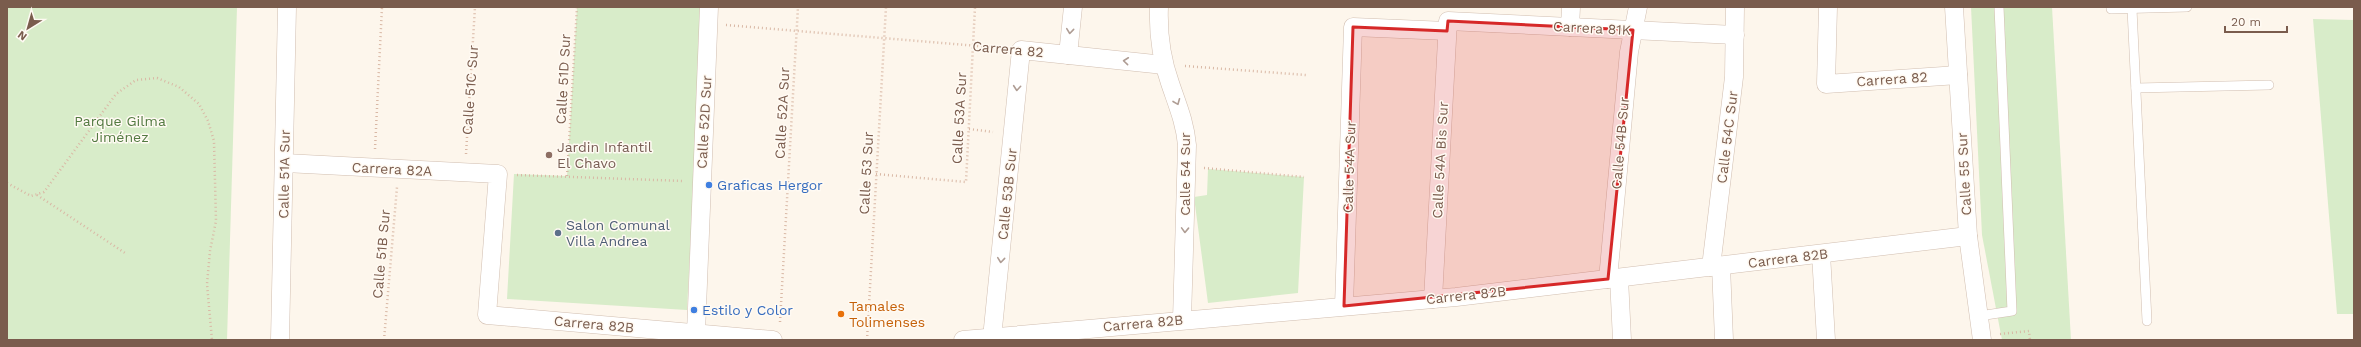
<svg xmlns="http://www.w3.org/2000/svg" width="2361" height="347" font-family="'Work Sans',sans-serif">
  <rect width="100%" height="100%" fill="#fdf6ec"/>
  <!-- green -->
  <g fill="#d8ecc9">
    <polygon points="7,7 237,7 227,340 7,340"/>
    <polygon points="577,7 703,7 687,310 507,299 514,174 567,176"/>
    <polygon points="1971,7 2052,7 2071,340 2002,340 1982,235"/>
    <polygon points="2313,19 2354,20 2354,314 2337,314"/>
    <polygon points="1208,169 1304,177 1298,293 1208,303 1194,197 1207,195"/>
  </g>
  <g fill="none" stroke-linecap="round" stroke-linejoin="round">
    <defs>
      <g id="service">
        <polyline points="2111,9 2187,7"/>
        <polyline points="2132,9 2147,321"/>
        <polyline points="2136,88 2269,85"/>
        <polyline points="1979,316 2012,311 1999,7"/>
      </g>
      <g id="minor">
        <path d="M1159 7C1158 33 1161 58 1170 83 1177 104 1185 122 1187 145L1182 320"/>
        <polyline points="1828,7 1826,84 1958,75"/>
        <polyline points="1954,7 1968,236 1982,340"/>
        <polyline points="1570,27 1571,7"/>
        <polyline points="1068,55 1073,7"/>
        <polyline points="285,163 498,174 487,315 773,340"/>
        <polyline points="1821,254 1826,340"/>
        <polyline points="1721,266 1724,340"/>
        <polyline points="1711,267 1734,77 1735,7"/>
        <polyline points="1619,278 1622,340"/>
        <polyline points="1608,279 1629,52 1638,7"/>
        <polyline points="1433,299 1448,21 1735,35"/>
        <polyline points="1344,306 1353,27 1447,31"/>
        <polyline points="696,333 709,7"/>
        <polyline points="992,338 1021,50 1164,65"/>
        <polyline points="280,340 287,7"/>
        <polyline points="963,340 1456,297 1968,236"/>
      </g>
    </defs>
    <!-- service casing -->
    <use href="#service" stroke="#d1beb0" stroke-width="10"/>
    <!-- minor casing -->
    <use href="#minor" stroke="#d1beb0" stroke-width="19"/>
    <!-- path -->
    <g stroke="#d9b8a5" stroke-width="2.5" stroke-dasharray="1 3" stroke-linecap="butt">
      <polyline points="726,25 1002,48"/>
      <polyline points="1185,66 1306,75"/>
      <polyline points="969,129 993,132"/>
      <polyline points="375,149 382,7"/>
      <polyline points="466,154 475,7"/>
      <polyline points="1204,168 1304,177"/>
      <polyline points="876,174 966,182 975,7"/>
      <polyline points="517,175 684,181"/>
      <polyline points="567,176 577,7"/>
      <polyline points="7,183 31,196 44,192 116,94 136,80 157,78 179,87 199,104 208,121 214,141 216,221 210,251 207,284 212,340"/>
      <polyline points="37,195 125,253"/>
      <polyline points="780,322 798,7"/>
      <polyline points="2000,334 2029,331 2030,340"/>
      <polyline points="384,340 397,187"/>
      <polyline points="867,340 886,7"/>
    </g>
    <!-- service -->
    <use href="#service" stroke="#fff" stroke-width="9"/>
    <!-- minor -->
    <use href="#minor" stroke="#fff" stroke-width="18"/>
  </g>
  <!-- one-way arrows -->
  <defs><path id="oneway-chevron" d="M-2-3.5L2.5 0L-2 3.5" fill="none" stroke-width="1.6" stroke-linecap="round" stroke-linejoin="round"/></defs>
  <g stroke="#af9d94">
    <use href="#oneway-chevron" transform="translate(1070 31) rotate(96)"/>
    <use href="#oneway-chevron" transform="translate(1126 61) rotate(-174)"/>
    <use href="#oneway-chevron" transform="translate(1017 88) rotate(95)"/>
    <use href="#oneway-chevron" transform="translate(1177 102) rotate(68)"/>
    <use href="#oneway-chevron" transform="translate(1185 230) rotate(92)"/>
    <use href="#oneway-chevron" transform="translate(1001 260) rotate(96)"/>
  </g>
  <!-- marked area -->
  <path fill="#d62828" fill-opacity="0.2" stroke="#d62828" stroke-width="3" stroke-linejoin="round" d="M1448 21 1633 30 1608 279 1344 306 1353 27 1447 31Z"/>
  <!-- markers -->
  <circle fill="#8d6e63" stroke="#fffaf3" stroke-width="1.5" cx="549" cy="155" r="4"/>
  <g fill="#3f7fe0" stroke="#fffaf3" stroke-width="1.5">
    <circle cx="709" cy="185" r="4"/>
    <circle cx="694" cy="310" r="4"/>
  </g>
  <circle fill="#5c6f8a" stroke="#fffaf3" stroke-width="1.5" cx="558" cy="233" r="4"/>
  <circle fill="#e8710a" stroke="#fffaf3" stroke-width="1.5" cx="841" cy="314" r="4"/>
  <g text-anchor="middle" dominant-baseline="central" stroke-width="3" stroke-linejoin="round" paint-order="stroke">
    <!-- street labels -->
    <g font-size="14" fill="#7a5c4d" stroke="#fffaf3">
      <text transform="translate(1592 28) rotate(3)">Carrera 81K</text>
      <text transform="translate(1008 49) rotate(5)">Carrera 82</text>
      <text transform="translate(563 79) rotate(-87)">Calle 51D Sur</text>
      <text transform="translate(1892 79) rotate(-4)">Carrera 82</text>
      <text transform="translate(470 90) rotate(-86)">Calle 51C Sur</text>
      <text transform="translate(782 113) rotate(-87)">Calle 52A Sur</text>
      <text transform="translate(959 118) rotate(-87)">Calle 53A Sur</text>
      <text transform="translate(704 122) rotate(-87)">Calle 52D Sur</text>
      <text transform="translate(1727 137) rotate(-83)">Calle 54C Sur</text>
      <text transform="translate(1620 143) rotate(-85)">Calle 54B Sur</text>
      <text transform="translate(1440 160) rotate(-87)">Calle 54A Bis Sur</text>
      <text transform="translate(1349 167) rotate(-88)">Calle 54A Sur</text>
      <text transform="translate(392 169) rotate(3)">Carrera 82A</text>
      <text transform="translate(866 173) rotate(-87)">Calle 53 Sur</text>
      <text transform="translate(284 174) rotate(-89)">Calle 51A Sur</text>
      <text transform="translate(1185 174) rotate(-90)">Calle 54 Sur</text>
      <text transform="translate(1964 174) rotate(-93)">Calle 55 Sur</text>
      <text transform="translate(1007 194) rotate(-84)">Calle 53B Sur</text>
      <text transform="translate(381 254) rotate(-85)">Calle 51B Sur</text>
      <text transform="translate(1788 258) rotate(-7)">Carrera 82B</text>
      <text transform="translate(1466 295) rotate(-6)">Carrera 82B</text>
      <text transform="translate(1143 323) rotate(-5)">Carrera 82B</text>
      <text transform="translate(594 324) rotate(5)">Carrera 82B</text>
    </g>
    <!-- park labels -->
    <g font-size="14" fill="#537a41" stroke="#fffaf3">
      <text x="120" y="121">Parque Gilma<tspan x="120" dy="16">Jiménez</tspan></text>
    </g>
    <!-- education labels -->
    <g font-size="14" fill="#785e54" stroke="#fffaf3" text-anchor="start">
      <text x="557" y="147">Jardin Infantil<tspan x="557" dy="16">El Chavo</tspan></text>
    </g>
    <!-- shop labels -->
    <g font-size="14" fill="#366cbe" stroke="#fffaf3" text-anchor="start">
      <text x="717" y="185">Graficas Hergor</text>
      <text x="702" y="310">Estilo y Color</text>
    </g>
    <!-- service labels -->
    <g font-size="14" fill="#4e5e75" stroke="#fffaf3" text-anchor="start">
      <text x="566" y="225">Salon Comunal<tspan x="566" dy="16">Villa Andrea</tspan></text>
    </g>
    <!-- food labels -->
    <g font-size="14" fill="#c56008" stroke="#fffaf3" text-anchor="start">
      <text x="849" y="306">Tamales<tspan x="849" dy="16">Tolimenses</tspan></text>
    </g>
  </g>
  <!-- border -->
  <rect width="2361" height="347" fill="none" stroke="#7a5c4d" stroke-width="16"/>
  <!-- north arrow -->
  <g transform="translate(28 28) rotate(217)" stroke="#fffaf3" stroke-width="3" paint-order="stroke">
  <path d="M0-3L7 15L0 10L-7 15Z" fill="#7a5c4d"/>
  <text y="-6" font-size="11" font-weight="bold" text-anchor="middle" fill="#7a5c4d">N</text>
  </g>
  <!-- scale -->
  <path d="M2225 26v6h62v-6" fill="none" stroke="#7a5c4d" stroke-width="2"/>
  <text x="2231" y="26" font-size="12" fill="#7a5c4d" stroke="#fffaf3" stroke-width="3" paint-order="stroke">20 m</text>
</svg>
